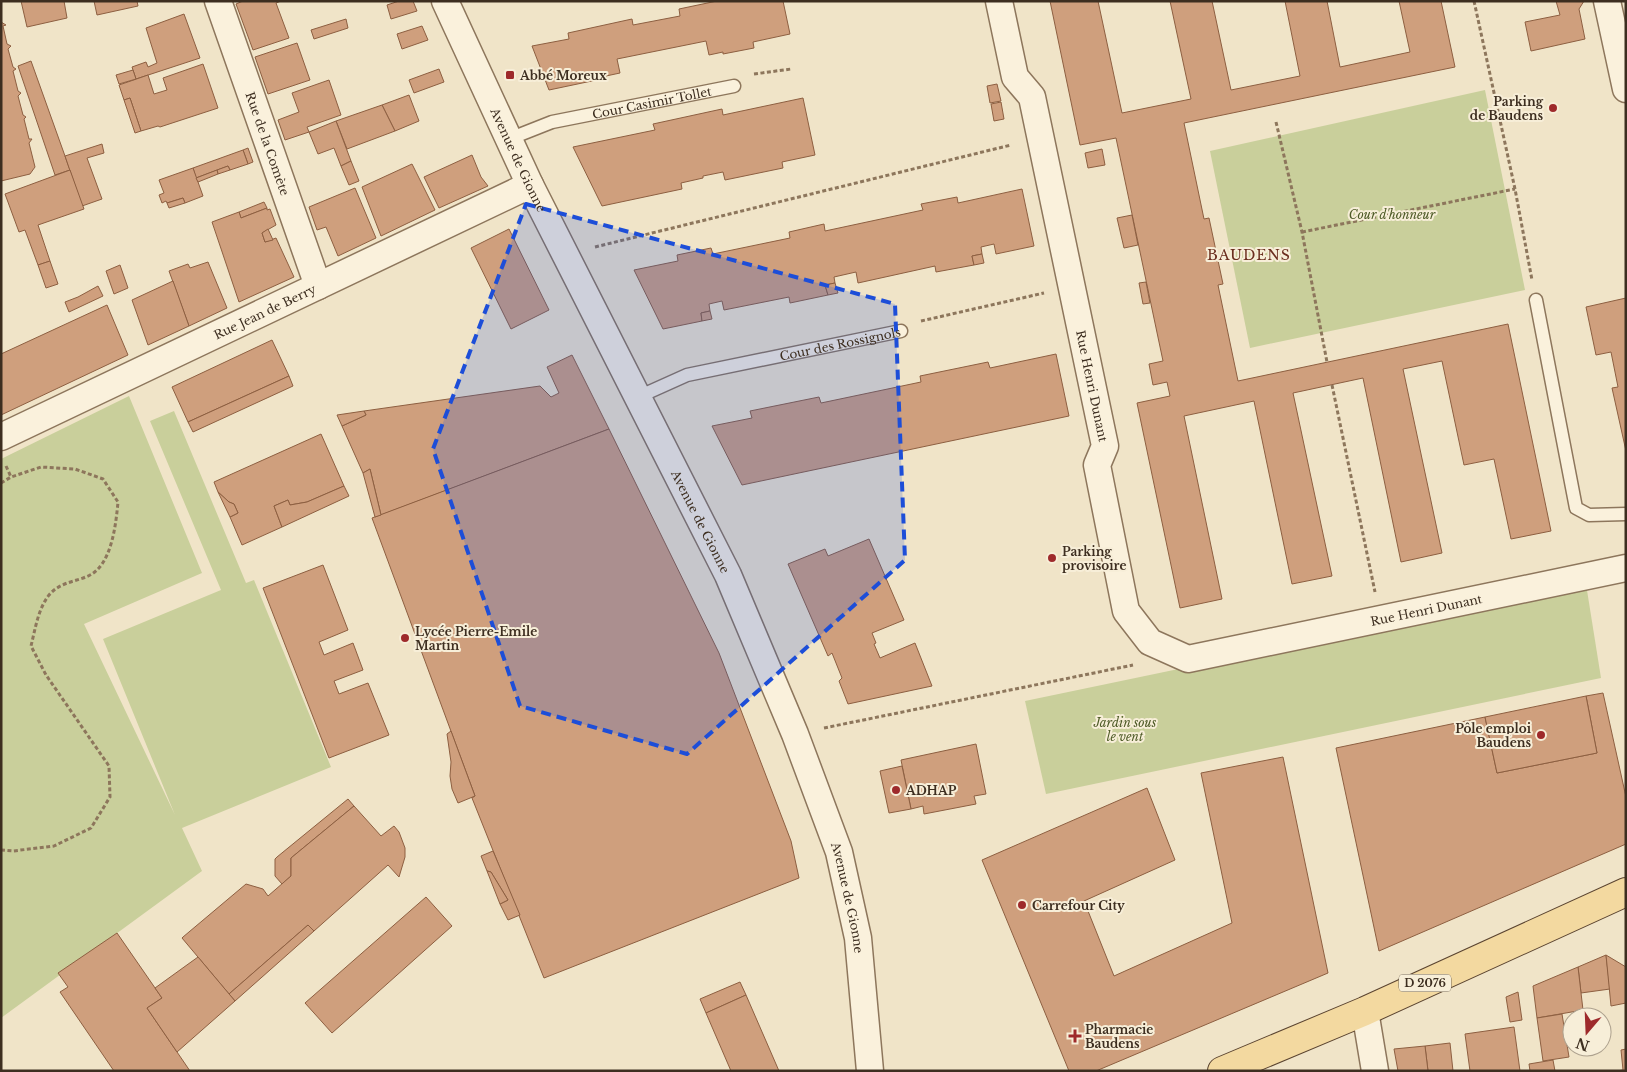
<svg xmlns="http://www.w3.org/2000/svg" width="1627" height="1072" font-family="'Libre Baskerville',serif">
  <rect width="100%" height="100%" fill="#f0e4c8"/>
  <!-- green -->
  <g fill="#c9cf9b">
    <polygon points="1485,90 1525,290 1250,348 1210,151"/>
    <polygon points="129,396 202,573 84,624 175,815 103,639 221,590 150,421 174,411 246,583 254,580 331,767 182,828 202,871 1,1018 1,459"/>
    <polygon points="1586,584 1601,678 1046,794 1025,701"/>
  </g>
  <!-- building -->
  <g fill="#cf9f7d" stroke="#8d5f41">
    <polygon points="21,1 64,1 67,18 27,27"/>
    <polygon points="94,1 137,1 138,6 97,15"/>
    <polygon points="243,1 281,1 276,3 289,38 253,50 236,4"/>
    <polygon points="399,1 413,1 417,11 391,19 387,5"/>
    <polygon points="717,1 783,1 790,34 753,42 754,48 723,54 723,52 709,55 706,41 617,59 620,73 606,76 606,78 549,90 532,46 569,39 568,33 632,19 633,25 680,16 679,9"/>
    <polygon points="1050,1 1098,1 1122,113 1191,99 1170,1 1212,1 1231,90 1300,76 1285,1 1327,1 1340,67 1410,52 1399,1 1441,1 1455,67 1184,123 1204,219 1209,218 1223,284 1218,285 1238,381 1508,324 1551,531 1511,539 1494,459 1464,465 1442,361 1403,369 1442,553 1401,562 1363,378 1293,393 1332,576 1292,584 1254,401 1184,416 1222,599 1180,608 1137,403 1170,396 1167,382 1153,385 1149,364 1163,361 1116,138 1080,145"/>
    <polygon points="1556,1 1584,1 1579,9 1585,39 1531,51 1525,22 1560,15"/>
    <polygon points="184,14 200,58 136,79 132,67 146,62 148,67 157,63 146,28"/>
    <polygon points="346,19 348,28 314,39 311,30"/>
    <polygon points="1,22 6,25 3,26 7,44 11,46 8,49 13,67 16,69 13,71 18,91 21,93 18,96 23,115 26,117 24,119 29,139 32,139 29,143 35,167 30,174 1,181"/>
    <polygon points="422,26 428,40 402,49 397,34"/>
    <polygon points="297,43 310,80 268,94 255,57"/>
    <polygon points="31,61 70,170 55,175 18,66"/>
    <polygon points="203,64 218,108 160,127 158,126 141,131 130,98 124,100 119,85 148,75 154,94 167,90 163,78"/>
    <polygon points="439,69 444,82 414,93 409,80"/>
    <polygon points="133,70 136,79 119,84 116,75"/>
    <polygon points="329,80 341,115 307,127 309,132 285,140 278,120 299,112 292,93"/>
    <polygon points="997,84 1001,101 990,103 987,86"/>
    <polygon points="409,95 419,121 395,131 382,105"/>
    <polygon points="130,98 141,131 135,133 124,100"/>
    <polygon points="803,98 815,155 782,162 783,168 725,180 723,172 703,176 703,178 681,183 682,189 602,206 573,147 655,130 653,124 722,109 723,115"/>
    <polygon points="1001,102 1004,119 994,121 991,104"/>
    <polygon points="382,105 395,131 347,149 336,121"/>
    <polygon points="336,121 351,161 341,166 334,148 318,154 309,132"/>
    <polygon points="102,144 104,153 87,158 102,199 82,206 65,156"/>
    <polygon points="248,148 253,162 248,164 243,150"/>
    <polygon points="1102,149 1105,165 1088,168 1085,153"/>
    <polygon points="243,150 248,164 230,170 228,166 196,178 193,168"/>
    <polygon points="472,155 481,177 488,186 439,208 424,177"/>
    <polygon points="351,161 359,181 349,185 341,166"/>
    <polygon points="412,164 435,210 381,236 362,187"/>
    <polygon points="228,166 230,170 218,174 217,170"/>
    <polygon points="193,168 203,196 185,203 183,198 167,203 166,201 162,203 159,195 164,193 159,180"/>
    <polygon points="70,170 84,209 38,225 50,261 38,265 25,230 19,232 5,194"/>
    <polygon points="217,170 218,174 198,182 196,178"/>
    <polygon points="355,188 376,238 338,256 326,227 317,230 309,207"/>
    <polygon points="1022,189 1034,246 996,254 994,244 981,247 982,254 972,256 974,265 936,272 935,266 858,283 856,272 834,277 835,283 825,285 828,295 790,303 789,297 724,310 722,301 709,304 710,311 701,313 702,321 663,329 634,270 678,261 677,255 711,248 713,254 790,238 789,232 824,224 825,231 923,210 921,204 957,197 958,203"/>
    <polygon points="183,198 185,203 169,208 167,203"/>
    <polygon points="264,202 267,208 241,218 239,212"/>
    <polygon points="267,208 267,210 270,209 276,225 262,233 265,242 276,238 294,277 239,302 212,222 239,212 241,218"/>
    <polygon points="1132,215 1138,245 1124,248 1117,218"/>
    <polygon points="268,229 273,240 265,242 262,233"/>
    <polygon points="509,229 549,310 511,329 471,248"/>
    <polygon points="982,254 984,263 974,265 972,256"/>
    <polygon points="50,261 58,284 46,288 38,265"/>
    <polygon points="208,262 227,308 189,326 169,271 188,264 190,268"/>
    <polygon points="120,265 128,288 114,294 106,271"/>
    <polygon points="173,281 189,326 148,345 132,300"/>
    <polygon points="1146,282 1150,303 1143,304 1139,283"/>
    <polygon points="835,283 838,293 828,295 825,285"/>
    <polygon points="98,286 103,296 69,312 65,302 78,297"/>
    <polygon points="1626,298 1626,451 1612,388 1618,387 1611,352 1596,355 1586,307"/>
    <polygon points="107,305 128,355 1,415 1,354"/>
    <polygon points="710,311 712,319 702,321 701,313"/>
    <polygon points="272,340 289,376 188,422 172,387"/>
    <polygon points="1056,354 1069,416 742,485 712,426 752,418 750,411 819,397 821,403 921,382 920,376 988,362 990,368"/>
    <polygon points="572,355 609,429 381,515 370,469 363,473 342,426 366,415 364,411 540,386 551,397 559,393 547,367"/>
    <polygon points="289,376 293,386 193,432 188,422"/>
    <polygon points="364,411 366,415 342,426 337,415"/>
    <polygon points="609,429 719,653 791,841 799,878 544,978 472,798 475,796 372,518"/>
    <polygon points="321,434 344,486 307,502 290,505 288,500 274,506 282,527 242,545 230,517 238,513 234,504 229,502 218,492 214,482"/>
    <polygon points="370,469 381,515 375,517 363,473"/>
    <polygon points="344,486 349,496 282,527 274,506 288,500 290,505 307,502"/>
    <polygon points="218,492 229,502 234,504 238,513 230,517"/>
    <polygon points="869,539 904,620 872,633 876,643 874,644 880,658 915,643 932,686 848,704 839,681 842,678 832,653 828,656 788,564 825,549 828,556"/>
    <polygon points="323,565 348,630 319,642 324,655 353,643 363,670 334,681 339,694 368,683 389,735 329,758 263,588"/>
    <polygon points="1603,693 1626,797 1626,844 1379,951 1336,748 1485,717 1497,773 1597,753 1586,696"/>
    <polygon points="1586,696 1597,753 1497,773 1485,717"/>
    <polygon points="451,731 475,796 458,803 452,789 450,776 451,762 447,734"/>
    <polygon points="976,744 986,794 974,796 976,804 924,814 923,806 911,809 901,760"/>
    <polygon points="1283,757 1328,973 1096,1071 1069,1071 982,860 1147,788 1175,860 1084,901 1114,976 1232,923 1201,773"/>
    <polygon points="902,766 911,809 889,813 880,771"/>
    <polygon points="348,799 354,806 291,858 291,876 282,884 275,876 275,859 277,857"/>
    <polygon points="354,806 381,836 394,826 399,832 405,848 405,857 399,877 388,865 314,931 308,925 229,994 182,938 183,937 246,884 263,889 268,896 291,876 291,858"/>
    <polygon points="493,851 520,915 508,920 500,904 508,900 491,872 487,871 481,856"/>
    <polygon points="487,871 491,872 508,900 500,904"/>
    <polygon points="426,897 452,926 332,1033 305,1003"/>
    <polygon points="308,925 314,931 235,1001 229,994"/>
    <polygon points="117,933 162,998 147,1008 190,1071 114,1071 60,992 68,987 58,973"/>
    <polygon points="1606,955 1610,989 1581,993 1578,967"/>
    <polygon points="1606,955 1626,967 1626,1003 1611,1006"/>
    <polygon points="198,957 235,1001 177,1052 147,1008 162,998 155,988"/>
    <polygon points="1578,967 1583,1010 1537,1018 1533,986"/>
    <polygon points="740,982 746,995 706,1013 700,999"/>
    <polygon points="1518,992 1522,1020 1510,1022 1506,997"/>
    <polygon points="746,995 779,1071 731,1071 706,1013"/>
    <polygon points="1562,1014 1569,1057 1543,1061 1537,1018"/>
    <polygon points="1514,1027 1520,1071 1470,1071 1465,1034"/>
    <polygon points="1450,1043 1453,1071 1428,1071 1425,1046"/>
    <polygon points="1425,1046 1428,1071 1398,1071 1394,1049"/>
    <polygon points="1626,1049 1626,1071 1616,1071 1623,1070 1621,1050"/>
    <polygon points="1553,1060 1555,1071 1530,1071 1529,1064"/>
  </g>
  <g fill="none" stroke-linecap="round" stroke-linejoin="round">
    <defs>
      <g id="service">
        <path id="s1" d="M509 139 552 122 734 86"/>
        <polyline points="1536,300 1576,508 1589,515 1626,514"/>
        <path id="s2" d="M638 397 687 375 901 331"/>
      </g>
      <g id="minor">
        <path id="s3" d="M218 1 318 286"/>
        <path id="s4" d="M445 1 530 185 728 575 795 734 839 852 858 938 870 1071"/>
        <path id="s5" d="M999 1 1015 77 1032 97 1105 446 1097 465 1126 611 1150 642 1188 659 1626 568"/>
        <polyline points="1607,1 1626,89"/>
        <path id="s6" d="M1 437 530 185"/>
        <polyline points="1365,1011 1375,1071"/>
      </g>
      <polyline id="primary" points="1222,1071 1365,1011 1626,892"/>
    </defs>
    <!-- service casing -->
    <use href="#service" stroke="#8d765c" stroke-width="15"/>
    <!-- minor casing -->
    <use href="#minor" stroke="#8d765c" stroke-width="29"/>
    <!-- primary casing -->
    <use href="#primary" stroke="#5b4430" stroke-width="30"/>
    <!-- path -->
    <g stroke="#8d765c" stroke-width="3" stroke-dasharray="4 2.5" stroke-linecap="butt">
      <polyline points="1474,1 1515,189 1532,280"/>
      <polyline points="754,74 791,69"/>
      <polyline points="1276,122 1302,232 1327,362"/>
      <polyline points="1302,232 1515,189"/>
      <polyline points="595,247 1011,145"/>
      <polyline points="921,321 1044,293"/>
      <polyline points="1332,385 1375,592"/>
      <polyline points="6,466 11,477"/>
      <path d="M1 483 11 477 41 467 75 469 103 479 118 502C116 523 112 564 90 575 77 582 61 581 49 595 38 609 35 630 31 646L46 675 109 766 110 797 91 828 54 846 13 851 1 850"/>
      <polyline points="824,728 1133,665"/>
    </g>
    <!-- service -->
    <use href="#service" stroke="#faf1dc" stroke-width="12"/>
    <!-- minor -->
    <use href="#minor" stroke="#faf1dc" stroke-width="26"/>
    <!-- primary -->
    <use href="#primary" stroke="#f3d9a0" stroke-width="28"/>
  </g>
  <!-- marked area -->
  <path fill="#1d4ed8" fill-opacity="0.2" stroke="#1d4ed8" stroke-width="4" stroke-dasharray="10 6" stroke-linejoin="round" d="M526 204 895 304 905 560 687 754 520 706 433 449Z"/>
  <!-- markers -->
  <g fill="#9e2a2b" stroke="#f7eed8" stroke-width="2">
    <rect x="505" y="70" width="10" height="10" rx="2.5"/>
    <circle cx="1553" cy="108" r="5"/>
    <circle cx="1052" cy="558" r="5"/>
    <circle cx="405" cy="638" r="5"/>
    <circle cx="1541" cy="735" r="5"/>
    <circle cx="896" cy="790" r="5"/>
    <circle cx="1022" cy="905" r="5"/>
    <path d="M1072.5 1028.5h5v5h5v5h-5v5h-5v-5h-5v-5h5z"/>
  </g>
  <g text-anchor="middle" dominant-baseline="central" stroke-width="4" stroke-linejoin="round" paint-order="stroke">
    <!-- shield labels -->
    <rect fill="#f7eed8" stroke="#756857" stroke-width="1" x="1399" y="974.5" width="52" height="17" rx="4"/>
    <g font-size="11" font-weight="bold" fill="#3d2e20">
      <text x="1425" y="983">D 2076</text>
    </g>
    <!-- poi labels -->
    <g font-size="12" font-weight="bold" fill="#3d2e20" stroke="#f7eed8" text-anchor="start">
      <text x="520" y="75">Abbé Moreux</text>
      <text x="1543" y="101" text-anchor="end">Parking<tspan x="1543" dy="14">de Baudens</tspan></text>
      <text x="1062" y="551">Parking<tspan x="1062" dy="14">provisoire</tspan></text>
      <text x="415" y="631">Lycée Pierre-Emile<tspan x="415" dy="14">Martin</tspan></text>
      <text x="1531" y="728" text-anchor="end">Pôle emploi<tspan x="1531" dy="14">Baudens</tspan></text>
      <text x="906" y="790">ADHAP</text>
      <text x="1032" y="905">Carrefour City</text>
      <text x="1085" y="1029">Pharmacie<tspan x="1085" dy="14">Baudens</tspan></text>
    </g>
    <!-- street labels -->
    <g font-size="12" fill="#3d2e20" stroke="#f7eed8">
      <text stroke="none"><textPath href="#s1" startOffset="148">Cour Casimir Tollet</textPath></text>
      <text stroke="none"><textPath href="#s3" startOffset="151">Rue de la Comète</textPath></text>
      <text stroke="none"><textPath href="#s4" startOffset="175">Avenue de Gionne</textPath></text>
      <text stroke="none"><textPath href="#s6" startOffset="292">Rue Jean de Berry</textPath></text>
      <text stroke="none"><textPath href="#s2" startOffset="210">Cour des Rossignols</textPath></text>
      <text stroke="none"><textPath href="#s5" startOffset="399">Rue Henri Dunant</textPath></text>
      <text stroke="none"><textPath href="#s4" startOffset="580">Avenue de Gionne</textPath></text>
      <text stroke="none"><textPath href="#s5" startOffset="954">Rue Henri Dunant</textPath></text>
      <text stroke="none"><textPath href="#s4" startOffset="985">Avenue de Gionne</textPath></text>
    </g>
    <!-- park labels -->
    <g font-size="12" font-style="italic" fill="#4d5a26" stroke="#f7eed8">
      <text x="1392" y="214">Cour d'honneur</text>
      <text x="1125" y="722">Jardin sous<tspan x="1125" dy="14">le vent</tspan></text>
    </g>
    <!-- neighbourhood labels -->
    <g font-size="14" letter-spacing="1" fill="#6b2e1e" stroke="#f7eed8">
      <text x="1249" y="255">BAUDENS</text>
    </g>
  </g>
  <!-- border -->
  <rect width="1627" height="1072" fill="none" stroke="#3d2e20" stroke-width="5"/>
  <!-- north arrow -->
  <g transform="translate(1587 1032) rotate(199)"><circle r="24" fill="#f7eed8" stroke="#ada18e"/>
  <path d="M0-4L9 19L0 12L-9 19Z" fill="#9e2a2b"/>
  <text y="-8" font-size="14" font-weight="bold" text-anchor="middle" fill="#3d2e20">N</text>
  </g>
</svg>
